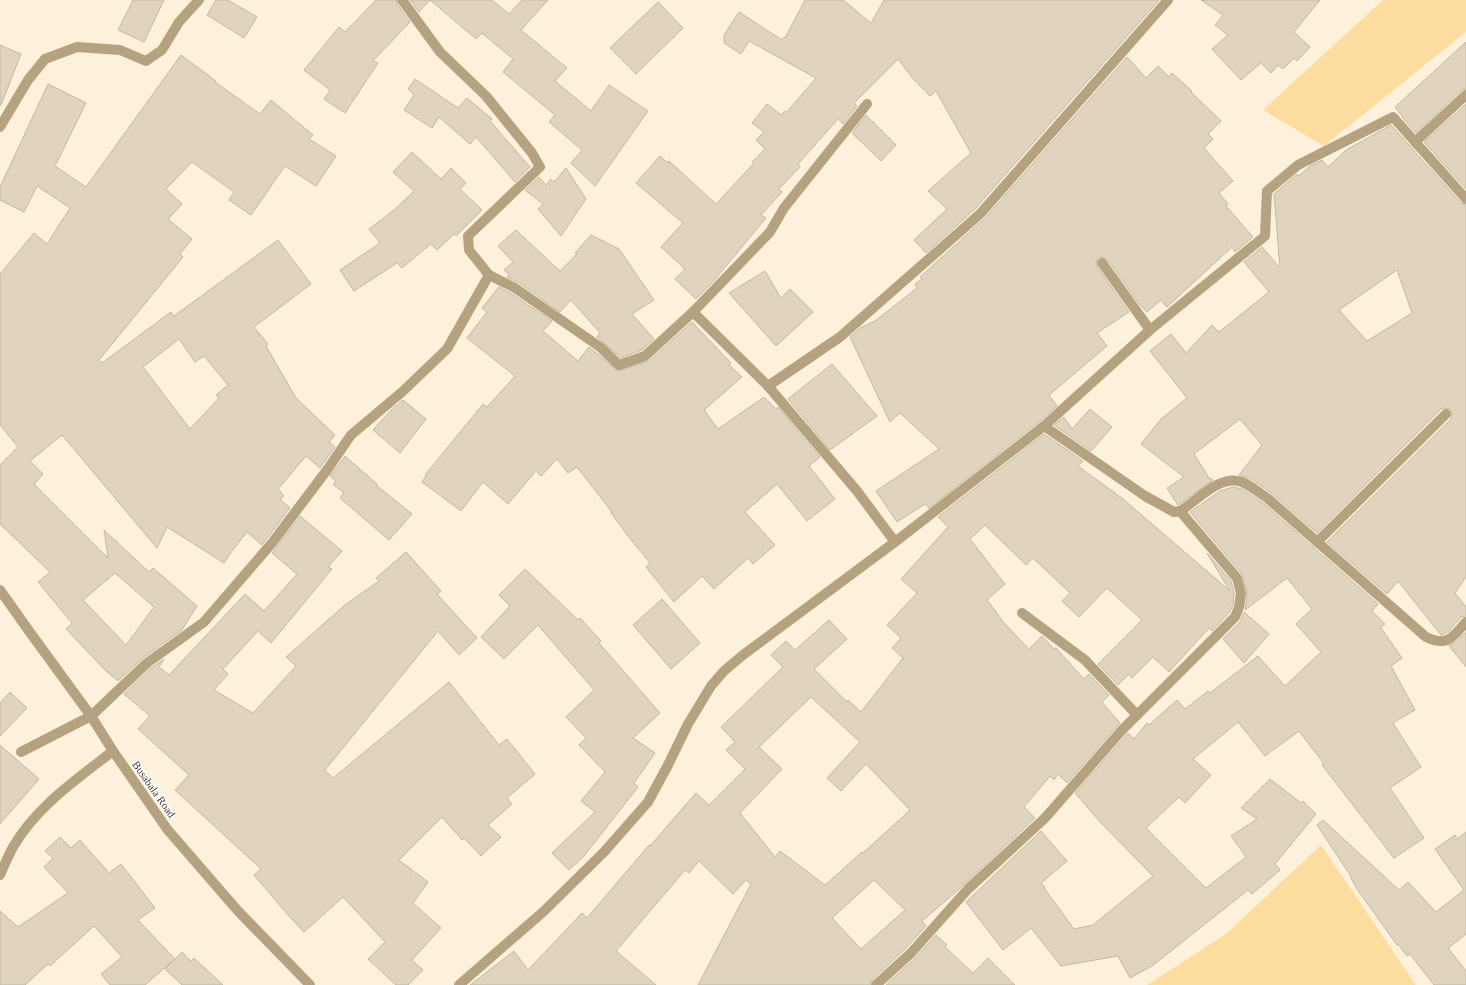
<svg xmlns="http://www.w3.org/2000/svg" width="1466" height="985" font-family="'Times New Roman',serif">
  <rect width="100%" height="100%" fill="#fdf1db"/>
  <!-- green -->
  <g fill="#fddca0">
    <polygon points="1383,0 1466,0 1466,32 1324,146 1263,110"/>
    <polygon points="1321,845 1416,985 1147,985 1226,934"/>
  </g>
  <!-- building -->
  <g fill="#e0d4bf" stroke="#c3b8a2" fill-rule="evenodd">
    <polygon points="133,0 164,0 144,42 118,30"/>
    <polygon points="216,0 228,0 257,17 244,38 207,15"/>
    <polygon points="376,0 396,0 397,4 410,22 373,61 378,63 345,113 324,99 330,90 304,70 339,27 345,32"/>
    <polygon points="410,0 492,0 509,14 522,0 548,0 521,30 567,68 555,81 591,111 609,85 648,111 595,186 571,163 582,150 549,122 555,115 503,72 513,59 482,33 476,39 430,0 419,12"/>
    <polygon points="805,0 843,0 871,23 884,0 1159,0 975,209 926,253 914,240 947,209 928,191 971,153 936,91 930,96 914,80 898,59 854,103 857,106 843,124 838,119 798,164 800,167 779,189 782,192 761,215 766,218 712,283 696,299 675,279 685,269 661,247 683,223 636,183 660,156 668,163 669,161 716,204 754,163 752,162 765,149 756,140 764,132 752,123 767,104 781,115 785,111 786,113 816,78 749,41 741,54 724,43 724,35 739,12 782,40 784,37 785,38"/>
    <polygon points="1201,0 1320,0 1294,32 1310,47 1297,61 1294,58 1283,69 1278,65 1271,73 1261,63 1241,80 1212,49 1228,35 1215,25 1223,15"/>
    <polygon points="658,2 683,28 636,74 610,48"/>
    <polygon points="1466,42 1466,89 1462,90 1416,133 1402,117 1403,117 1395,107"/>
    <polygon points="0,45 21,54 1,105 0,105"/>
    <path d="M181 55 216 81 215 82 260 114 271 100 313 135 309 139 336 156 316 186 285 166 251 215 229 200 234 192 192 162 166 189 182 204 168 219 192 239 180 254 183 257 99 360 102 363 171 312 174 316 278 240 311 284 254 327 268 344 266 346 296 398 335 435 329 442 335 447 320 468 306 456 278 489 284 496 280 499 290 508 262 545 247 532 232 551 224 563 167 527 157 548 62 435 30 461 43 474 34 484 108 558 104 530 149 572 153 568 197 606 182 630 143 658 118 681 105 670 66 629 72 623 38 582 50 572 0 524V465L18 447 0 425V274L34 233 47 244 70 208 37 186 24 212 0 200V187L48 84 86 103 55 166 86 187ZM179 339 195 362 204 356 228 385 216 395 219 398 190 429 143 367ZM115 573 154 607 126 645 83 600Z"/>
    <polygon points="1127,57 1146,78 1158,66 1169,77 1172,73 1192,91 1191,92 1221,121 1208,134 1213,139 1204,148 1233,181 1219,193 1228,204 1226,206 1253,237 1235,252 1232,247 1167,307 1161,300 1147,312 1140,305 1107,259 1102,257 1098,258 1096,263 1097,267 1129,312 1097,333 1107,346 1049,395 1057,406 1040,421 929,508 925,504 897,522 876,491 939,449 900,413 890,422 850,337 860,328 875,321 917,288 915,284 922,279 920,277 985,218"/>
    <polygon points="415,79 458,108 467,98 492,119 490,121 530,167 515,182 476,137 470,144 439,117 432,128 404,110 414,95 408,89"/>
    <polygon points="1466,104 1466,189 1424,142"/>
    <polygon points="866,115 896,145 881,161 852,133"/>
    <path d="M1391 125 1461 203 1466 205V577L1455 593 1466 607V616L1461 617 1449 631 1441 635 1398 581 1387 594 1327 542 1451 419 1452 413 1450 409 1445 408 1441 409 1317 533 1270 492 1251 479 1239 475 1262 445 1240 419 1194 454 1209 478 1213 480 1178 505 1167 488 1184 477 1141 444 1161 419 1187 398 1150 351 1171 334 1186 353 1212 325 1219 332 1269 292 1244 262 1262 247 1280 268 1274 194 1297 174 1299 176 1310 166 1322 160 1328 167 1346 150ZM1397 270 1412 313 1367 341 1339 310Z"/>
    <polygon points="412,152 441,179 451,168 466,183 460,189 482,210 456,236 454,234 437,250 431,244 402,268 397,263 354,291 340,270 380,243 369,229 394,210 414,191 393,172"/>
    <polygon points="566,168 586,199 561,236 538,209 543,204 525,190 539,177 546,185 551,179 554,182"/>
    <polygon points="516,230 560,271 577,254 575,253 591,235 619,249 654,300 632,314 654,339 642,350 621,358 597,337 600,333 571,300 560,312 519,283 507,277 509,274 504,270 513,262 498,246"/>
    <polygon points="765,271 781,298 790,289 813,312 776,346 729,293"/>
    <polygon points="499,287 512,294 552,321 543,331 578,361 589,347 618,371 649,361 692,322 731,363 729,365 742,377 704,410 718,429 764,397 776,409 778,407 820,457 809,466 835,499 807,521 777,484 745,512 775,545 753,564 748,558 714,589 702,576 674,602 646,567 650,563 628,536 611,513 612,512 577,467 568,473 557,459 541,476 536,471 508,504 483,482 461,511 422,482 426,476 425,475 483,404 487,407 515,376 467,338 487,312 482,308"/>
    <polygon points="832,364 877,416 830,450 788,399"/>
    <polygon points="403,400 426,419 400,453 373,430 391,410"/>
    <polygon points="1090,409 1112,427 1091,451 1054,425 1064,417 1072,429"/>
    <path d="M1044 434 1083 461 1078 466 1123 499 1230 591 1207 553 1231 581 1234 593 1233 605 1229 613 1212 631 1209 628 1169 672 1153 657 1132 678 1129 674 1118 685 1098 664 1142 620 1107 588 1079 617 1062 601 1070 593 1033 558 1026 565 985 525 970 539 1005 584 987 600 1005 624 1029 649 1042 636 1054 649 1056 648 1084 679 1089 674 1109 695 1102 702 1120 723 1067 783 1058 774 1054 780 1050 776 1024 807 1035 818 957 891 922 921 926 926 906 948 872 980 870 985H698L751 884 746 880 733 894 699 861 689 873 685 870 616 951 656 985H470L514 951 528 970 582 913 587 918 649 845 650 846 696 793 709 805 745 769 726 750 735 742 721 727 783 667 771 655 786 641 795 650 829 620 847 639 814 669 847 702 848 700 861 712 903 658 892 648 901 638 887 625 917 593 901 579 948 527 938 517ZM811 697 860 742 827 778 841 791 866 764 910 810 863 853 862 852 825 885 780 851 775 857 740 813 782 769 759 747ZM874 880 905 910 861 949 832 918Z"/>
    <polygon points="345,456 377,484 376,485 412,514 389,540 340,498 344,493 333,484 336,481 330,476"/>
    <polygon points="1233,487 1242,489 1262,502 1378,604 1372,611 1385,624 1381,628 1402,658 1391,666 1415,710 1393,723 1421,767 1390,788 1424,838 1394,858 1322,765 1324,764 1299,731 1265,756 1238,722 1193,759 1211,775 1185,803 1179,797 1146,828 1206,888 1246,857 1231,836 1257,819 1241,808 1270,779 1301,803 1303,801 1316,814 1275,864 1280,870 1252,894 1248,890 1152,966 1130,978 1118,956 1061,966 1031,928 1003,950 966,902 1041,831 1067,861 1041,883 1045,887 1044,888 1074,929 1093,925 1153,876 1101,823 1075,793 1128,733 1134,739 1147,723 1149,725 1177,700 1185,709 1208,691 1210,693 1258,656 1285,686 1321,652 1296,624 1312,609 1287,578 1245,610 1247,592 1242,574 1190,512 1220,491"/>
    <polygon points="300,516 342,551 328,567 332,569 271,643 258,631 223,669 228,674 214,690 253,713 296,666 286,657 345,605 379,581 376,578 406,552 441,591 437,594 477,638 459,655 438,631 325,770 333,778 449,682 499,745 507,739 535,774 507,798 512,804 488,825 501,837 481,856 464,838 462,840 442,817 399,860 428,882 413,903 441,928 412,960 423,970 408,985 396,985 368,959 385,942 343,897 304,932 288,915 254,875 261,869 175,790 189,775 138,729 150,716 124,694 151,668 164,659 159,667 169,675 245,594 264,611 297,574 272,553"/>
    <polygon points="525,569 578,620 580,618 601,641 599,643 660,713 633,738 655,753 634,783 638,787 584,856 569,870 552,853 595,812 581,801 605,772 579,745 586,738 566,717 594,690 538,625 504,659 481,637 510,606 499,595"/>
    <polygon points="662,599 700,643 671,669 633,625"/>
    <polygon points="1244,612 1269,634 1244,663 1223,639 1240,622"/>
    <polygon points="1466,632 1466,667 1449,646 1457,641"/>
    <polygon points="10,692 27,708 0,736 0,703"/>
    <polygon points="0,745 39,779 0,824"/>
    <polygon points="1323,820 1399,890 1408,882 1436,912 1464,890 1435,849 1455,835 1457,839 1466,832 1466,934 1448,948 1466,971 1466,985 1434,985 1410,954 1407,956 1398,944 1397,945 1357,889 1351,878 1352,878 1317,825"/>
    <polygon points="60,837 71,848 80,840 109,873 121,864 155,908 138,920 175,959 145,985 110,985 101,974 122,957 94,926 50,966 48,964 25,985 0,985 0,911 18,927 68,893 44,867 53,858 45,851"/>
    <polygon points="936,935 947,945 945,947 973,973 988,958 1015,985 886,985 915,958"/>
    <polygon points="182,952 191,961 194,958 223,985 182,985 165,969"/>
  </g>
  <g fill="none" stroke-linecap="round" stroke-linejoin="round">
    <!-- service -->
    <g stroke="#b5a280" stroke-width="10">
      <polyline points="1415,142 1466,95"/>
      <polyline points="21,752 91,716"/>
    </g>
    <!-- minor -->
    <g stroke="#b5a280" stroke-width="10">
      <polyline points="0,127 28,80 45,59 77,47 120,50 146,61 162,50 179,22 199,0"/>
      <polyline points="1102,263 1150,330"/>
      <polyline points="489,275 515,288 600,347 619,365 645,356 693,312 768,386 857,491 895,542"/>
      <polyline points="693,312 770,232 784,208 867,104"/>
      <polyline points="768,386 840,337 980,214 1168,0"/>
      <path d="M1044 426 1145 496 1174 512 1180 511C1197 501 1219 474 1242 482 1250 485 1259 493 1266 497L1426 637C1447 647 1452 638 1466 622"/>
      <polyline points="1317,542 1446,414"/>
      <polyline points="1022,613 1085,660 1137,715"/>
      <polyline points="91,716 147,663 204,622 272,543 327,470 351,435 402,392 447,349 489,275 469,250 468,236 540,167 532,153 486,96 440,52 402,0"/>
      <path d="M0 875C4 866 8 856 13 847 36 807 77 779 113 751"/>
      <polyline points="459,985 543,912 604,852 648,802 668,765 688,724 711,686 724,671 743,655 895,542 1044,426 1150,330 1265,236 1267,191 1298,165 1393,117 1466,199"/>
      <polyline points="876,985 911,953 968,889 1045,818 1122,730 1235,617 1239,607 1241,593 1237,578 1180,511"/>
    </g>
    <!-- tertiary -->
    <polyline stroke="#b5a280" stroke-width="10" points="0,590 29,631 91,716 113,751 167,829 238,911 310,985"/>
  </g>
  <g text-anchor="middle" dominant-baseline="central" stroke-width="3" stroke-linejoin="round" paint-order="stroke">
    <!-- street labels -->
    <g font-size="11" fill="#3e3930" stroke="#fff">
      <text transform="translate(154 789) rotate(55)">Busabala Road</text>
    </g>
  </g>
</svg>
